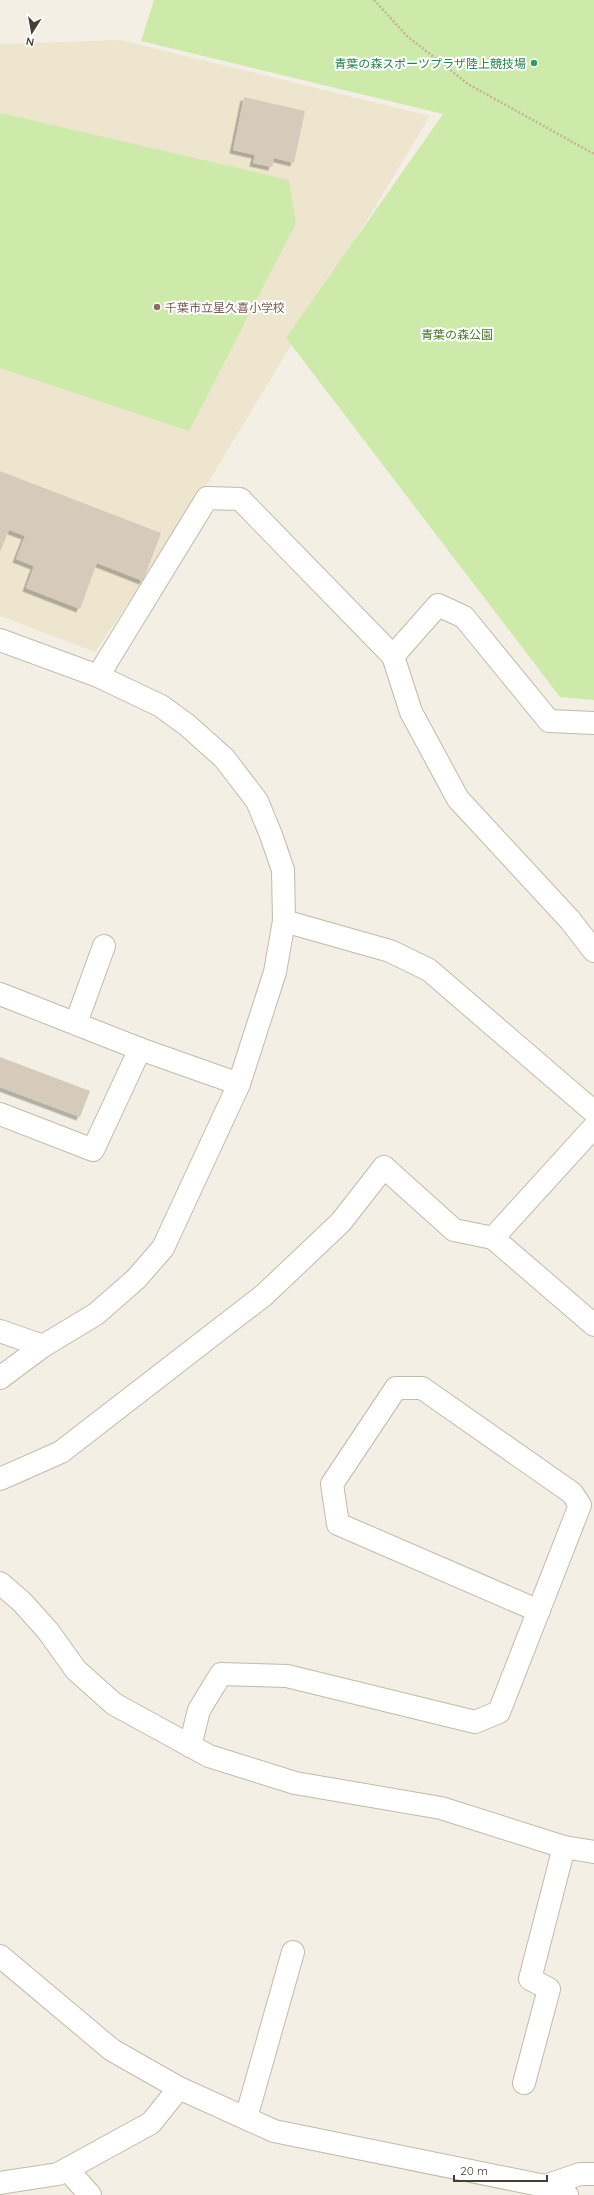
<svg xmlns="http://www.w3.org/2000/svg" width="594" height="2195" font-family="Quicksand,'Noto Sans JP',sans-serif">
  <defs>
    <filter id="shadow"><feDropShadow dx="-3.5" dy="3.5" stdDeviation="0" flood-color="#0004"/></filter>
  </defs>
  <rect width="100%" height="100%" fill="#f3efe5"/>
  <!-- education -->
  <polygon fill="#ede5ce" points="121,40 430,116 198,499 95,652 0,616 0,44"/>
  <!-- green -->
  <g fill="#ceeaab">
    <polygon points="154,0 594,0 594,700 560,697 286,338 443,114 141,41"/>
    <polygon points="0,113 289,180 296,223 189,431 0,368"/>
  </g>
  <!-- building -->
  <g fill="#d6cbba" filter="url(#shadow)">
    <polygon points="244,97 305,111 294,163 274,158 272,167 253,163 255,155 233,150"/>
    <polygon points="0,471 161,533 143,581 97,563 80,609 26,588 34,566 16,559 25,536 9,530 0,552"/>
    <polygon points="0,1057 90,1091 80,1117 0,1087"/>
  </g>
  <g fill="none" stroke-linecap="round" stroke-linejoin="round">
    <defs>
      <g id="minor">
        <polyline points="0,640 98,676 161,706 187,725 224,758 257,801 271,835 283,870 284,921 275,972 239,1084 163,1248 136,1279 96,1314 43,1346 0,1378"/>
        <polyline points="393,656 438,605 464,617 549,721 594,723"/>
        <polyline points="98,676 207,498 240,499 393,656 411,712 458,799 570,920 594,951"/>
        <polyline points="284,921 390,951 429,970 594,1112"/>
        <polyline points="0,994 140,1049 239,1084"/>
        <polyline points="76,1023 104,946"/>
        <polyline points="0,1114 93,1150 140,1049"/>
        <polyline points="594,1127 493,1238 594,1325"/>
        <polyline points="0,1331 43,1346"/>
        <polyline points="0,1479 61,1452 264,1295 341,1222 384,1167 454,1230 493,1238"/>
        <polyline points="0,1583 22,1602 48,1631 76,1670 114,1704 209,1756 295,1783 441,1808 564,1847"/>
        <polyline points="190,1746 199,1710 221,1674 287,1676 475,1722 499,1712 580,1505 572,1493 422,1388 396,1388 332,1484 338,1524 539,1611"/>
        <polyline points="0,1956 112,2050 179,2088 274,2131 545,2186 567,2195"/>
        <polyline points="524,2083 549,1989 530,1979 564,1847 594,1852"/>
        <polyline points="246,2118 293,1952"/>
        <polyline points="67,2169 90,2195"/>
        <polyline points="0,2183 58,2174 151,2123 179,2088"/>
        <polyline points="545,2186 580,2174 594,2174"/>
      </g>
    </defs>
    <!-- minor casing -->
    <use href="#minor" stroke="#c2baaa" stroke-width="24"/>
    <!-- path -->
    <polyline stroke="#c2b397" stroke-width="2.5" stroke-dasharray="2 2" stroke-linecap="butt" points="374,0 407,36 468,84 594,154"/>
    <!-- minor -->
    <use href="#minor" stroke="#fff" stroke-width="22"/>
  </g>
  <!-- markers -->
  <circle fill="#2e9e5b" stroke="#fff" stroke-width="1.5" cx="534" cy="63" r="4"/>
  <circle fill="#8d6e63" stroke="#fff" stroke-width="1.5" cx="157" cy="307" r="4"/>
  <g text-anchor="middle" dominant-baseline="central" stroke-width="4" stroke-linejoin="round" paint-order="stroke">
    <!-- leisure labels -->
    <g font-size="12" fill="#27864d" stroke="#fff" text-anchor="end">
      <text x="526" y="63">青葉の森スポーツプラザ陸上競技場</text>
    </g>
    <!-- education labels -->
    <g font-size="12" fill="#785e54" stroke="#fff" text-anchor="start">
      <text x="165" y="307">千葉市立星久喜小学校</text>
    </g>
    <!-- park labels -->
    <g font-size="12" fill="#457b24" stroke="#fff">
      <text x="457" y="334">青葉の森公園</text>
    </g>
  </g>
  <!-- north arrow -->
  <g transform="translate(32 32) rotate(191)" stroke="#ffffff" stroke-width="3" paint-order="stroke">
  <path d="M0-3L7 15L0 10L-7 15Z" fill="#463f34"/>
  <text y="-6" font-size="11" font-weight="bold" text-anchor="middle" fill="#463f34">N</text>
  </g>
  <!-- scale -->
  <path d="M454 2175v6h93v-6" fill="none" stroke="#463f34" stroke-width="2"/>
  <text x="460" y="2175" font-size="12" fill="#463f34" stroke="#ffffff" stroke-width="3" paint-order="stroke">20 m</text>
</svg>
